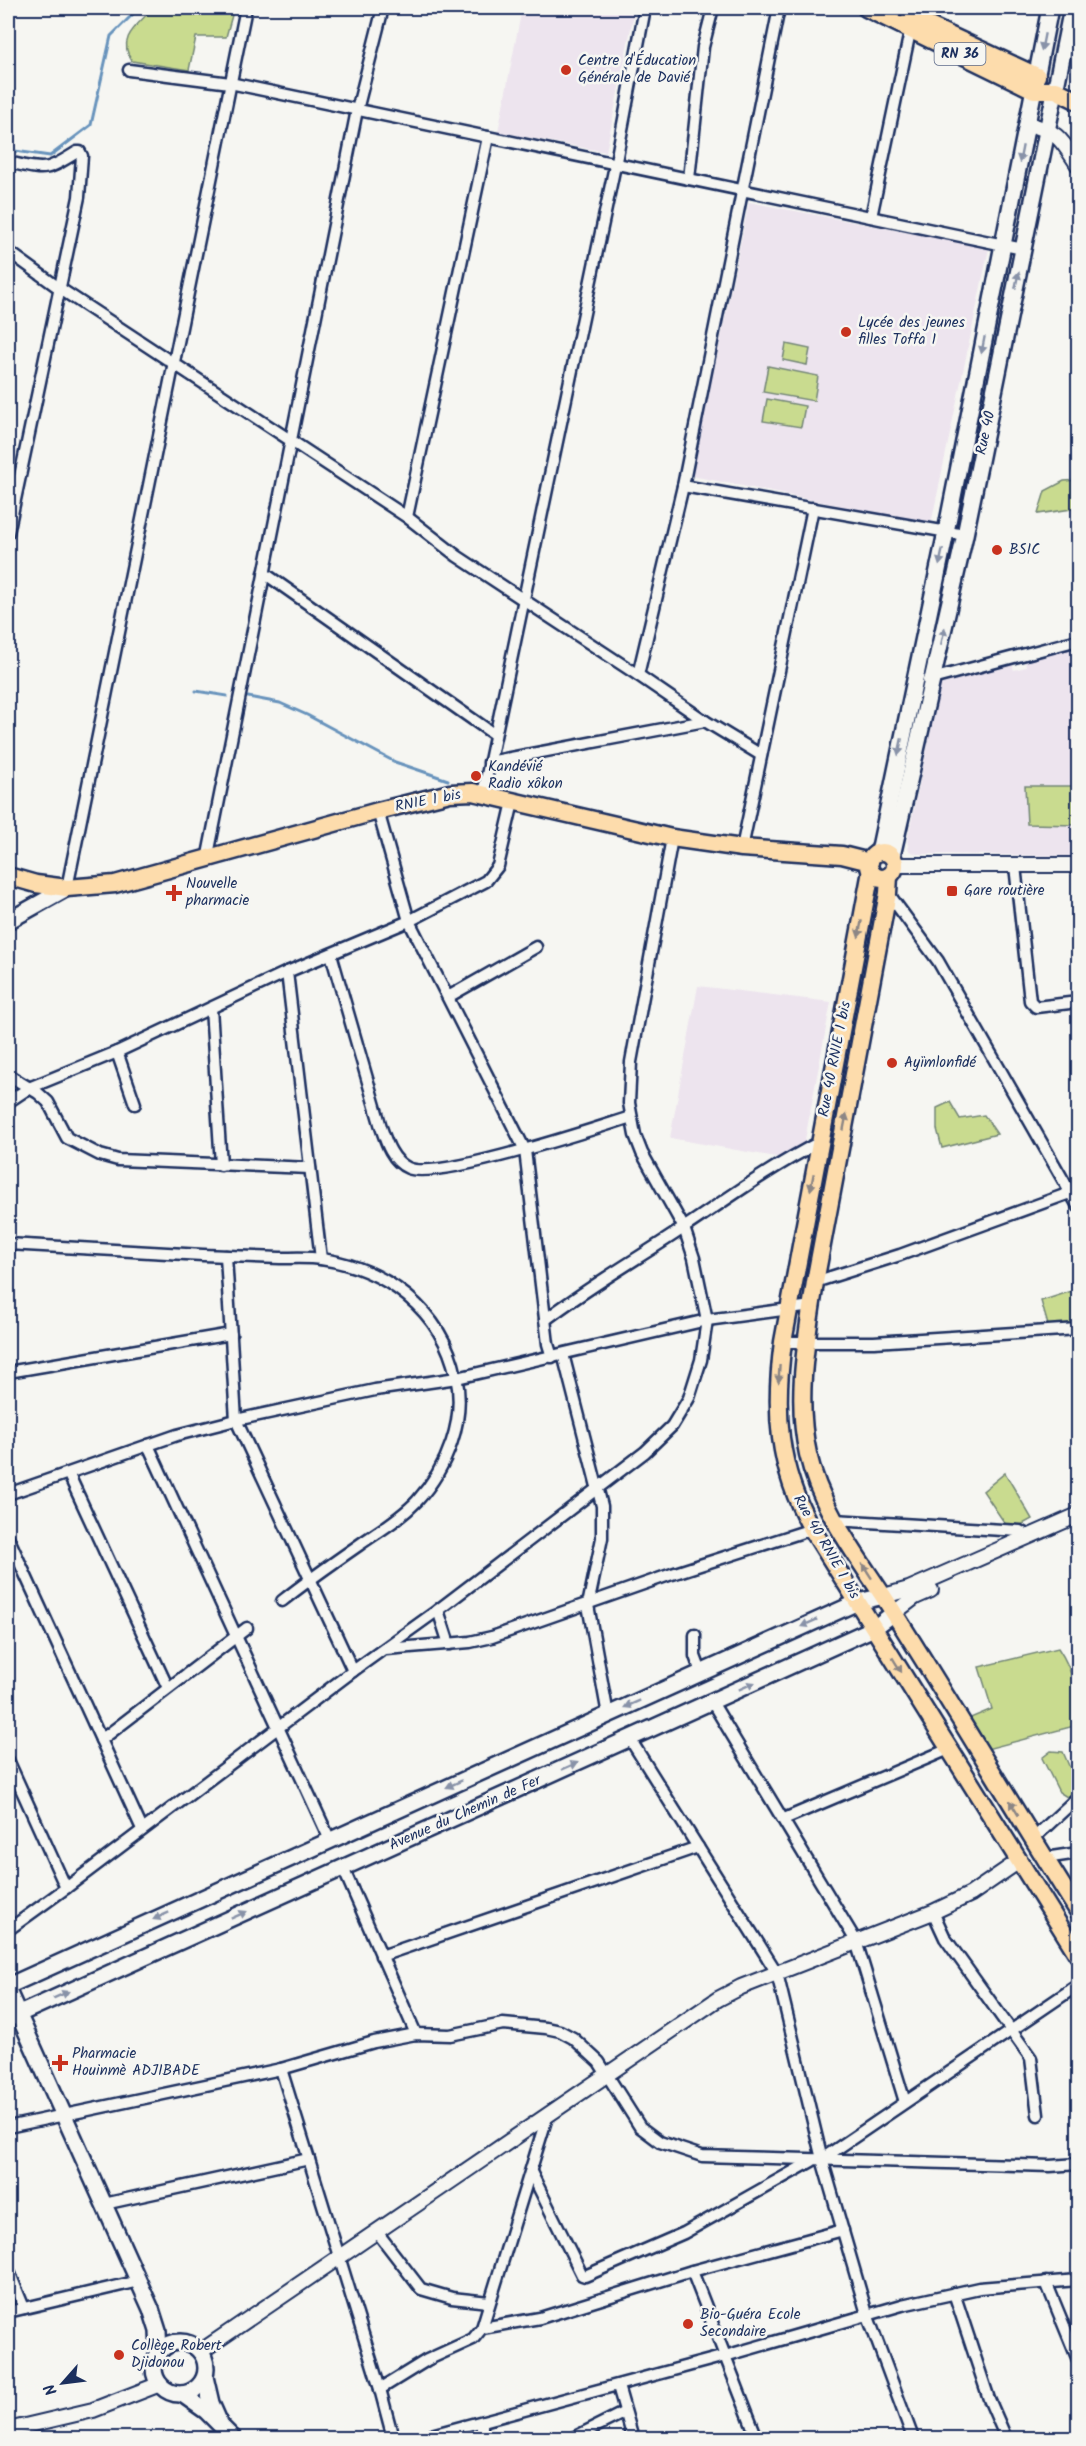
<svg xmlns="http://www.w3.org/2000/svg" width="1086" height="2446" font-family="Kalam,sans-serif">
  <rect width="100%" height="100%" fill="#f6f6f2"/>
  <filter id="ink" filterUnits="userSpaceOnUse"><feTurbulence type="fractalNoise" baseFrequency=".0167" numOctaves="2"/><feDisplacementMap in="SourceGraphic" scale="12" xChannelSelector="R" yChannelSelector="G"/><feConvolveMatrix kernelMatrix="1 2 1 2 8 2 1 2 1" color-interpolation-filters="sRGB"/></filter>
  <g filter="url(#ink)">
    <!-- built -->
    <g fill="#ede4ee">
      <polygon points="522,8 635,8 606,152 498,132"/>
      <polygon points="749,202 989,248 931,524 692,476"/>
      <polygon points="1078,647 1078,856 917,854 909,851 907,841 941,683 1012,664 1014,670 1026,667 1025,661"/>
      <polygon points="698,986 831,1002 804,1145 781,1158 670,1138"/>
    </g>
    <!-- green -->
    <g fill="#c9db8f" stroke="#728576" stroke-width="1.5">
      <path d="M153 8H234L226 37H196L189 70 132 61C116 38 138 25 153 8Z"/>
      <polygon points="786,344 810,349 807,365 783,360"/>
      <polygon points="768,366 818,376 814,401 763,392"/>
      <polygon points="767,399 805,406 801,427 763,421"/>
      <polygon points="1078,480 1078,508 1038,514 1045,491 1064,481"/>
      <polygon points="1078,784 1078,825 1027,824 1025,786 1076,786"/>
      <polygon points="950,1102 960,1119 984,1115 997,1134 942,1148 937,1129 937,1108"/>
      <polygon points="1078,1289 1078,1329 1050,1332 1041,1301"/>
      <polygon points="1005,1473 1032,1519 1010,1531 983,1491"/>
      <path d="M1058 1648C1074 1671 1078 1697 1078 1725L987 1749 968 1719 992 1709 979 1667Z"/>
      <polygon points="1051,1751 1063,1752 1073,1775 1078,1777 1078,1788 1067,1797 1059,1792 1042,1758"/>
    </g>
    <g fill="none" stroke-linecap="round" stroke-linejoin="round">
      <!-- stream -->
      <g stroke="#6793bc" stroke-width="3">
        <polyline points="8,150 50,156 91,125 111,36 139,8"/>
        <polyline points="196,691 227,696"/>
        <polyline points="248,697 280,703 307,715 395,762 448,780"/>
      </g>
      <defs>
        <g id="minor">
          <polyline points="129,70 230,83 1023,249"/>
          <path d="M8 162C45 170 44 173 77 152H80L82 156 79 197 8 533"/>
          <polyline points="689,179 703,47 713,8"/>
          <polyline points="871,217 915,8"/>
          <polyline points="8,251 59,288 407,517 457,556 638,675 705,721 761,755"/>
          <polyline points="683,486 965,535"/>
          <polyline points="407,517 488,137"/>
          <polyline points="264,573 495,735"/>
          <polyline points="638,675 683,486 779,8"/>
          <polyline points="928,680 1078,640"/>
          <polyline points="489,762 705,721"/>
          <polyline points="483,794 617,156 645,8"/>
          <polyline points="378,811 409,921 525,1150 548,1344 552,1357"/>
          <polyline points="742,848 813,508"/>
          <polyline points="207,860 357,110 383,8"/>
          <polyline points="1015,866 1030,1001 1036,1007 1078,1002"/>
          <polyline points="67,888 246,8"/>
          <polyline points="888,893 938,961 1078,1206"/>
          <path d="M331 954 381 1127C386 1142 392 1161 408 1168 436 1181 594 1129 631 1117"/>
          <polyline points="287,972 321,1259"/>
          <polyline points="448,997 536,947"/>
          <polyline points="211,1008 221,1165"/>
          <polyline points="117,1052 135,1104"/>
          <polyline points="8,1075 38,1093 48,1102 67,1138 100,1155 118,1160 310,1168"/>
          <polyline points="8,1102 29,1088 117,1052 287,972 409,921 486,881 498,866 513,802"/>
          <path d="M8 1244C73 1248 138 1251 203 1255 229 1256 254 1257 280 1258 293 1258 308 1257 321 1259 385 1268 442 1310 456 1376 466 1420 447 1468 417 1501 400 1519 379 1531 359 1545 333 1563 307 1581 282 1601"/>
          <polyline points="226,1256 236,1420 353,1671"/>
          <polyline points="815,1282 900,1255 1078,1190"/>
          <path d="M545 1320C587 1288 632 1262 676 1233 723 1202 769 1168 820 1142"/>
          <polyline points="783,1342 874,1342 1078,1329"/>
          <polyline points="563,1354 602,1506 602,1538 588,1605 608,1715"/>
          <polyline points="8,1372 231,1334"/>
          <polyline points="148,1445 330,1840"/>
          <polyline points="69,1475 168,1688"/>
          <polyline points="8,1494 177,1435 236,1420 375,1390 457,1378 707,1320 812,1306"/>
          <polyline points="834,1520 1020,1531 1029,1536"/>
          <polyline points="8,1537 142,1829"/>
          <polyline points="438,1610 449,1644"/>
          <polyline points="695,1635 695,1656 701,1672"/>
          <polyline points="386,1649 470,1642 492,1637 672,1574 812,1529"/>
          <polyline points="712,1702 856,1941 905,2102"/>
          <polyline points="630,1739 777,1973 822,2159 867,2314 913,2438"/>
          <polyline points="101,1740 247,1628"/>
          <polyline points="8,1760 66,1888"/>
          <polyline points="784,1819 949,1749"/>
          <polyline points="1033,1839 1078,1797"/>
          <polyline points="1045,1858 1078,1853"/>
          <polyline points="343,1868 416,2034"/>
          <polyline points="933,1912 945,1938 1031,2058 1038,2115"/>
          <polyline points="8,1930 66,1888 353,1671 438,1610 645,1452 672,1426 689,1398 701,1360 707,1320 694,1258 684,1228 642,1153 635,1135 629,1103 631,1062 672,838"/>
          <polyline points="381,1956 698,1847"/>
          <polyline points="281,2069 380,2389 393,2438"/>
          <polyline points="8,2127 281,2069 374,2042 416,2034 450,2035 503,2024 546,2028 560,2031 573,2038 599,2062 640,2127 660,2142 702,2156 1050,2166 1078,2164"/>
          <polyline points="822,2159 1078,1985"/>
          <polyline points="531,2172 582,2275 585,2276 684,2233 812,2161"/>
          <polyline points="104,2204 309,2159"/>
          <polyline points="377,2232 421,2289 452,2298 489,2302"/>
          <polyline points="8,2269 24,2308"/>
          <polyline points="692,2271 757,2438"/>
          <polyline points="1046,2282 1078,2360"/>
          <polyline points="954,2293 989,2399 1006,2438"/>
          <polyline points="8,2312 139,2281"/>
          <polyline points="482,2328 547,2117"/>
          <polyline points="618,2386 633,2438"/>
          <polyline points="380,2389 427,2360 473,2339 482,2328 540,2318 692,2271 843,2230"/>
          <polyline points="420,2438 725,2356 902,2305 979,2288 1078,2280"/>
          <polyline points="482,2438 482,2422"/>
          <polyline points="573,2438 625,2412"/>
        </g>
        <g id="tertiary">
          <path d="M1027 124C1058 131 1061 139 1078 165"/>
          <polyline points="895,865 1078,865"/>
          <polyline points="884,1596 909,1589 1078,1515"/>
          <polyline points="894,1613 915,1597 931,1590"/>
          <polyline points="200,2352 718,1999 741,1987 933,1912 971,1894 1019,1861"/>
          <polyline points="8,2430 93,2410 160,2384"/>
        </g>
        <g id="secondary">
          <polyline points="879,852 946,532 1050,8"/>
          <polyline points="892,856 965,535 1072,8"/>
          <polyline points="8,921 67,888"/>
          <polyline points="8,1986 858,1602 884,1596"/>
          <polyline points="8,1991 151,2309 158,2331 159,2355"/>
          <polyline points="8,2019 874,1628 894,1613"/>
          <circle cx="180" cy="2368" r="26"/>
          <polyline points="205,2377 211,2403 218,2419"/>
          <polyline points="182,2394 206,2411 233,2438"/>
        </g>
        <g id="primary">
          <polyline points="866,8 1034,90 1056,90 1078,101"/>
          <polyline points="910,17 1037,76"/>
          <circle cx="882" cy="865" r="13"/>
          <path d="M871 871 783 1342C774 1409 777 1468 812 1529L1078 1955"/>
          <polyline points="8,876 36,884 67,888 115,884 378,811 450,793 473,792 672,838 742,848 842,855 870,862"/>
          <path d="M889 876 888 893 815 1282C807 1338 795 1397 808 1454 821 1513 863 1563 894 1613 957 1712 1016 1813 1078 1911"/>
        </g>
      </defs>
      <!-- minor casing -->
      <use href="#minor" stroke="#1b2f5e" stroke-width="15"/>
      <!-- tertiary casing -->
      <use href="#tertiary" stroke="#1b2f5e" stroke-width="18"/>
      <!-- secondary casing -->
      <use href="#secondary" stroke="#1b2f5e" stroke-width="20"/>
      <!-- primary casing -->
      <use href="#primary" stroke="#1b2f5e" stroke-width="21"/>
      <!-- minor -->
      <use href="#minor" stroke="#f6f6f2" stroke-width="10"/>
      <!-- tertiary -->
      <use href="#tertiary" stroke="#f6f6f2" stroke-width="14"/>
      <!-- secondary -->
      <use href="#secondary" stroke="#f6f6f2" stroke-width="15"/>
      <!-- primary -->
      <use href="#primary" stroke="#fddcac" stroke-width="16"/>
    </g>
    <!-- one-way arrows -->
    <defs><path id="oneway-solid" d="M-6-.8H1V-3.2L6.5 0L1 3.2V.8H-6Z" transform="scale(1.5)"/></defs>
    <g fill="#8892a8">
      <use href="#oneway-solid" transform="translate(1043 42) rotate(101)"/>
      <use href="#oneway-solid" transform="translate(1021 154) rotate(101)"/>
      <use href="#oneway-solid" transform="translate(1017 280) rotate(-78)"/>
      <use href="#oneway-solid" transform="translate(983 345) rotate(101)"/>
      <use href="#oneway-solid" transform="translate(941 557) rotate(102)"/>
      <use href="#oneway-solid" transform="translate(943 636) rotate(-78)"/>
      <use href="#oneway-solid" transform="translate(900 747) rotate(102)"/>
      <use href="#oneway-solid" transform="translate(809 1623) rotate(156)"/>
      <use href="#oneway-solid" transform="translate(747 1686) rotate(-24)"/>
      <use href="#oneway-solid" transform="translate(632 1704) rotate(156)"/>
      <use href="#oneway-solid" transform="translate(570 1766) rotate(-24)"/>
      <use href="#oneway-solid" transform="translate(454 1784) rotate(156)"/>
      <use href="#oneway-solid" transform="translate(239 1915) rotate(-24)"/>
      <use href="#oneway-solid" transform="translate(161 1916) rotate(156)"/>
      <use href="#oneway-solid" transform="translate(61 1995) rotate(-24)"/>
    </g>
    <g fill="#8c8685">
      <use href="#oneway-solid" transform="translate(860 929) rotate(101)"/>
      <use href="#oneway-solid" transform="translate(845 1122) rotate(-79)"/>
      <use href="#oneway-solid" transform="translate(812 1182) rotate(101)"/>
      <use href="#oneway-solid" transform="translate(779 1374) rotate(94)"/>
      <use href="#oneway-solid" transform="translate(867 1571) rotate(-123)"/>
      <use href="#oneway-solid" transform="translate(897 1665) rotate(58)"/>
      <use href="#oneway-solid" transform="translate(1014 1808) rotate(-121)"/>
    </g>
  </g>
  <!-- markers -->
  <g fill="#c8321e" stroke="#f6f6f2" stroke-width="2">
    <circle cx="566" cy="70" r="6"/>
    <circle cx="846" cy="332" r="6"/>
    <circle cx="997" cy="550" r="6"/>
    <circle cx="476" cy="776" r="6"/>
    <rect x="946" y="885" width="12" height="12" rx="3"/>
    <path d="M171 884h6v6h6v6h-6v6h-6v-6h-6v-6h6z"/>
    <circle cx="892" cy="1063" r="6"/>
    <path d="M57 2054h6v6h6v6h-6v6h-6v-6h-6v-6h6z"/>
    <circle cx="688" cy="2324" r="6"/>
    <circle cx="119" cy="2355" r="6"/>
  </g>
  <g text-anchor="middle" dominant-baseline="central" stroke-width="5" stroke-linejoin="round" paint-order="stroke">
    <!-- shield labels -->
    <rect fill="#f6f6f2" stroke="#5d6b8a" stroke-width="1.5" x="934.5" y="43" width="51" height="22" rx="4.5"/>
    <g font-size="14" font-weight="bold" fill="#1b2f5e">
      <text x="960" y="54">RN 36</text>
    </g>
    <!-- poi labels -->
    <g font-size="15" fill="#1b2f5e" stroke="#f6f6f2" text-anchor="start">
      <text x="578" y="61">Centre d'Éducation<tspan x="578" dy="17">Générale de Davié</tspan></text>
      <text x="858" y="323">Lycée des jeunes<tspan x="858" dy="17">filles Toffa 1</tspan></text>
      <text x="1009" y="550">BSIC</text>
      <text x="488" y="767">Kandévié<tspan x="488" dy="17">Radio xôkon</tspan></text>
      <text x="186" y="884">Nouvelle<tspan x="186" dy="17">pharmacie</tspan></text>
      <text x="964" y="891">Gare routière</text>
      <text x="904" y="1063">Ayïmlonfidé</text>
      <text x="72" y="2054">Pharmacie<tspan x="72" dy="17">Houinmè ADJIBADE</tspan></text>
      <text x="700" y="2315">Bio-Guéra Ecole<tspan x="700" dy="17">Secondaire</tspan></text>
      <text x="131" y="2346">Collège Robert<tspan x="131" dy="17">Djidonou</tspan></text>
    </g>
    <!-- street labels -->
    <g font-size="15" fill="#1b2f5e" stroke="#f6f6f2">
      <text transform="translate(986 433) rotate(-78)">Rue 40</text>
      <text transform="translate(428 801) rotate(-11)">RNIE 1 bis</text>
      <text transform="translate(835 1059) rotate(-79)">Rue 40 RNIE 1 bis</text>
      <text transform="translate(826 1547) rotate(60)">Rue 40 RNIE 1 bis</text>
      <text transform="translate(465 1813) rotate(-24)">Avenue du Chemin de Fer</text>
    </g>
  </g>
  <!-- margin -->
  <rect width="1086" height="2446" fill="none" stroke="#f6f6f2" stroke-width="30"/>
  <rect x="15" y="15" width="1056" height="2416" fill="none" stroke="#1b2f5e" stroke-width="2" filter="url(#ink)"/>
  <!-- north arrow -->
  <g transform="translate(63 2383) rotate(242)" stroke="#f6f6f2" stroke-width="4.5" paint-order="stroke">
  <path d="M0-4.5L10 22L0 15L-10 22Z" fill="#1b2f5e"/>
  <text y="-9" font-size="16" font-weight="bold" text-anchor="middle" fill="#1b2f5e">N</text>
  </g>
</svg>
